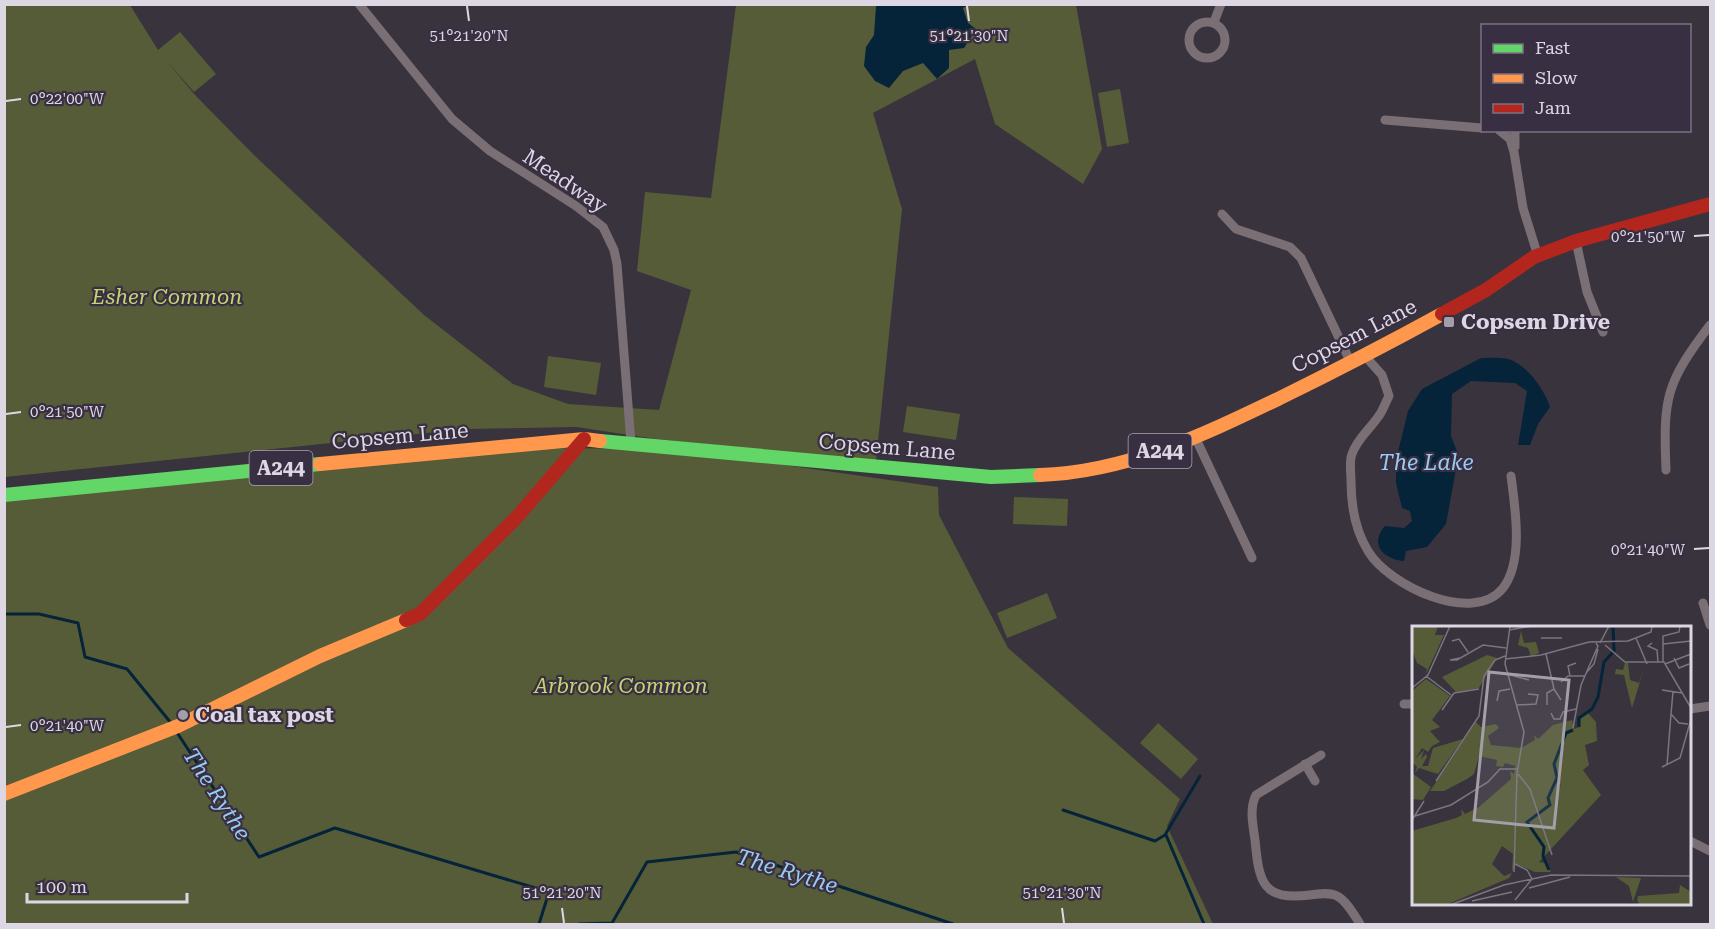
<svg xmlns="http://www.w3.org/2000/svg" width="1715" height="929" font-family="'Roboto Serif',serif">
  <rect width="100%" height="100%" fill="#39333e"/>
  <!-- green -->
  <g fill="#565c38">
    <polygon points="5,5 130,5 158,50 180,32 216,74 194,92 165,59 195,95 253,154 424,315 513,384 568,404 659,410 691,290 637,271 645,192 711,198 736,5 1076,5 1102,149 1083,184 995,124 975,59 873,113 902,209 876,461 656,439 576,427 466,429 5,477"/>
    <polygon points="1120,89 1129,143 1107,147 1098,93"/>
    <polygon points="548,356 601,363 596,395 544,387"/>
    <polygon points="907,406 960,414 956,440 903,432"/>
    <polygon points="537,448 673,449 938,487 939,515 1008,648 1180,799 1167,826 1213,924 5,924 5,499"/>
    <polygon points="1014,497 1068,499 1067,526 1013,524"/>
    <polygon points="1047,593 1057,618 1007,638 997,613"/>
    <polygon points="1158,723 1198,759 1181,779 1140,743"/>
  </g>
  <!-- water -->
  <g fill="#052439">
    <polygon points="882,4 968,5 963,8 968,23 976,29 964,48 949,50 949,68 937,79 923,63 903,71 889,88 875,81 864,66 866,47 874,35 876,6"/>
    <path d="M1481 358C1490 358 1503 357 1511 360 1528 366 1545 391 1550 407L1538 424 1530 445H1518L1527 391 1515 383 1471 381 1452 394 1451 436 1458 454 1456 469 1446 524 1427 547 1406 551 1404 561C1383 559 1369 544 1385 526L1404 528 1412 521 1410 511 1402 508 1396 483V460L1408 411 1422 389Z"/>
  </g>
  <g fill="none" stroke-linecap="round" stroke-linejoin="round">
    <!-- stream -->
    <g stroke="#052439" stroke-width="3">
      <polyline points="4,614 39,614 78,623 85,657 127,669 171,723"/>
      <polyline points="176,731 259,857 335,828 549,892 539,924"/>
      <polyline points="1063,810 1155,841 1165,835 1200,776"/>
      <polyline points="1166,835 1204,924"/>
      <polyline points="579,924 612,923 647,862 736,852 953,924"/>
    </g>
    <!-- street -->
    <g stroke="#796f74" stroke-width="9">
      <polyline points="359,4 452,119 490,151 576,206 603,227 614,250 617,264 631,443"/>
      <circle cx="1207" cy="40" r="18"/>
      <polyline points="1214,22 1221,4"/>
      <polyline points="1385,120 1482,128"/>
      <polyline points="1499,130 1510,139 1514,152 1523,208 1538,256"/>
      <polyline points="1515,147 1515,130"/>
      <polyline points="1222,214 1236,229 1290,247 1301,258 1351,363"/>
      <polyline points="1576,241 1587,292 1603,332"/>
      <path d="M1365 356 1382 375 1389 396C1385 403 1383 411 1378 417 1370 429 1357 439 1352 454 1349 461 1351 473 1351 481 1351 506 1355 530 1368 551 1388 585 1473 626 1503 588 1524 561 1515 507 1511 476"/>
      <polyline points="1196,439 1252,558"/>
      <path d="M1666 470C1663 397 1666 383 1710 325"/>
      <polyline points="1703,603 1710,625"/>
      <polyline points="1404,704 1414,704"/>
      <polyline points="1690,709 1710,706"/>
      <path d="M1321 755 1256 795C1249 809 1253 825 1255 840 1259 882 1262 901 1310 895 1319 894 1329 892 1337 896 1347 901 1354 915 1360 924"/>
      <polyline points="1305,764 1315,781"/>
      <polyline points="1690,841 1710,851"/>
    </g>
    <!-- fast -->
    <g stroke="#63d668" stroke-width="14">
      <polyline points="600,441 991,477 1040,475"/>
      <polyline points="4,495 320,464"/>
    </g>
    <!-- slow -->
    <g stroke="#ff974d" stroke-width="14">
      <polyline points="320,464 584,439 600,441"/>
      <path d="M1040 475C1127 472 1203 435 1280 398 1335 371 1389 343 1442 314"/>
      <polyline points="4,794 178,726 320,656 406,620"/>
    </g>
    <!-- jam -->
    <g stroke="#b3261e" stroke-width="14">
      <polyline points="1442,314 1486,290 1534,257 1576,241 1710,204"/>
      <polyline points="406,620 420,614 517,517 584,439"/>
    </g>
  </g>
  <!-- ticks -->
  <path fill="none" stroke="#ddd7e3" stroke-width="2" d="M467 6 469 21M967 6 969 21M6 101 21 99M1694 236 1709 235M6 414 21 412M1694 549 1709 548M6 727 21 725M562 908 564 923M1062 908 1064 923"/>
  <!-- markers -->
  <g fill="#a49ea9" stroke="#392f42" stroke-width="2">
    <rect x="1443" y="316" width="12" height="12" rx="3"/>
    <circle cx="183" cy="715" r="6"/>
  </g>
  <g text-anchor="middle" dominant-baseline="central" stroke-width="4.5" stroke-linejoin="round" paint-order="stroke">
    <!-- shield labels -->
    <g fill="#392f42" stroke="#aca5b3" stroke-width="1.5">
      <rect x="1128.5" y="434" width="63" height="34" rx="4.5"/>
      <rect x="249.5" y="451" width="63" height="34" rx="4.5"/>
    </g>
    <g font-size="20" font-weight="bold" fill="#ddd7e3">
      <text x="1160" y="451">A244</text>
      <text x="281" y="468">A244</text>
    </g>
    <!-- street labels -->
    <g font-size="21" fill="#ddd7e3" stroke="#392f42">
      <text transform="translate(565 181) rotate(34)">Meadway</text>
      <text transform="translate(1354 336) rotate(-27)">Copsem Lane</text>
      <text transform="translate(400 436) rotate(-5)">Copsem Lane</text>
      <text transform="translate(887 447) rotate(5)">Copsem Lane</text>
    </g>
    <!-- park labels -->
    <g font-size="21" font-style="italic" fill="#c5d471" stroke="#392f42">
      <text x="167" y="297">Esher Common</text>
      <text x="621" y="686">Arbrook Common</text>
    </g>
    <!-- poi labels -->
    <g font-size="21" font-weight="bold" fill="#ddd7e3" stroke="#392f42" text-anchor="start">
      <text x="1461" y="322">Copsem Drive</text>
      <text x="195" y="715">Coal tax post</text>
    </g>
    <!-- water labels -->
    <g font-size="22" font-style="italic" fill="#98cbf1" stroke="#392f42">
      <text x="1426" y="462">The Lake</text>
      <text transform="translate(217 794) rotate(57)">The Rythe</text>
      <text transform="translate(787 871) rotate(17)">The Rythe</text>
    </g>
  </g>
  <!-- overview -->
  <g transform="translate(1412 626)">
    <rect width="279" height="279" fill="#39333e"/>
    <path d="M0 0H26L23 9H32L14 48 15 43 5 37 0 24ZM109 5 112 17 124 16 127 27 119 30 116 22 106 19ZM75 29 85 32 67 62 44 66 30 51ZM213 37H216L218 54 227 57 233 39 220 82 212 49 203 48 204 43 211 44ZM14 53 38 70 20 94 28 101 18 105 28 116 20 120 16 126 10 122 3 133 12 124 9 133 14 128 15 131 10 140H16L21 122 51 113 26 148 7 142 3 147 5 141 0 136V65ZM176 87 184 96 185 115 173 119 177 139 171 144 189 169 127 236 134 237 139 246H123L104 238 100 245 101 228 90 220 80 238 92 250 100 247 97 252 34 279H0V205L44 192 50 189 49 183 53 188 67 181 99 153 98 145 102 148 103 140 93 137 91 141 84 140 85 134 67 130 62 148 55 153 32 165H18L64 96 69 101 84 98 87 102 76 110 79 119 109 122 123 114 122 109 126 113 141 99 160 94 162 103 167 101 169 90ZM0 147 19 161 11 174 0 173ZM204 251 229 252 221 276 217 260ZM268 259 279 266V279H228L225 274 226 270 267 267Z" fill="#565c38"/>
    <path fill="none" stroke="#052439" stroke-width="3" d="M167 101V92L180 83 186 71 192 36 202 25 201 0M137 244 131 230 132 221 115 196 138 179 136 172 144 154 146 156 142 138 154 107 161 104"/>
    <path fill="none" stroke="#7b7580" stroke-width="1.5" d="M98 0 93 38 112 106 105 147 102 246M97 4 120 0M129 12H150M224 12 235 38M40 15 47 13 56 26M188 17 197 0M240 17 236 20 245 24 246 36M251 18 279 15M193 19 213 36H252L279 82M134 28 142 63M48 32 38 34H45L71 19 94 22M262 32 267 42 277 38M93 33 129 29 177 16 216 15 239 6 240 0M251 36V10L267 6 268 0M253 38 279 28M174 47 182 38 186 23M95 48 117 54M14 50 39 69M158 50 156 40 164 37M149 56 156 50H173M0 62 16 49 38 0M250 64 270 67M261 66 259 88 267 97 276 98M85 75 87 65 98 63M105 79 124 78 126 69 116 68M135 79V67L142 63 149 74M30 84 42 67 67 63M139 87 142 93H148L151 86 164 83M161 102 169 59 186 20 184 17M255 139 259 88M250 141 268 132 279 93M106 148 118 163 140 229M24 155 67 90 72 50 83 34 93 30M3 190 39 179 76 156 88 143H106M0 194 12 175M117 262 158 251M103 274 120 253 115 244 103 238M60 275 100 266M38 279 92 259 139 249 279 250"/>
    <path fill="#a49ea9" fill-opacity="0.15" stroke="#a49ea9" stroke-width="3" d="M77 46 157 54 142 202 62 194Z"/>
    <rect width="279" height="279" fill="none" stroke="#ddd7e3" stroke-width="3"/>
  </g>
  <g font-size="15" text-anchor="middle" fill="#ddd7e3" stroke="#392f42" stroke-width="4.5" stroke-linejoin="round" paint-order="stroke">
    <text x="469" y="41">51°21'20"N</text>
    <text x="969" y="41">51°21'30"N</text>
    <text x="67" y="104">0°22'00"W</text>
    <text x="1648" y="242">0°21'50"W</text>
    <text x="67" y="417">0°21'50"W</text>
    <text x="1648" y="555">0°21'40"W</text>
    <text x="67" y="731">0°21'40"W</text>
    <text x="562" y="898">51°21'20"N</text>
    <text x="1062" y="898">51°21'30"N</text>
  </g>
  <!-- border -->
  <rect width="1715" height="929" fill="none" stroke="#ddd7e3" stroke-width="12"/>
  <!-- legend -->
  <rect x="1481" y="24" width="210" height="108" fill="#392f42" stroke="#7b7282" stroke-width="1.5"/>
  <rect x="1493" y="44" width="30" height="9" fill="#63d668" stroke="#7b7282" stroke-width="1.5"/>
  <text x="1535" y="54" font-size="18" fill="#ddd7e3">Fast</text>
  <rect x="1493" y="74" width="30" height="9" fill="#ff974d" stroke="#7b7282" stroke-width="1.5"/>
  <text x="1535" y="84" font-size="18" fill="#ddd7e3">Slow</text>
  <rect x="1493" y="104" width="30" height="9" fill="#b3261e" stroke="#7b7282" stroke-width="1.5"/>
  <text x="1535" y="114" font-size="18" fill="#ddd7e3">Jam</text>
  <!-- scale -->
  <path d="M27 893v9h160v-9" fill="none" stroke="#ddd7e3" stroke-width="3"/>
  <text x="36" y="893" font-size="18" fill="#ddd7e3" stroke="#392f42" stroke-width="4.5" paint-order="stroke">100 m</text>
</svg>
